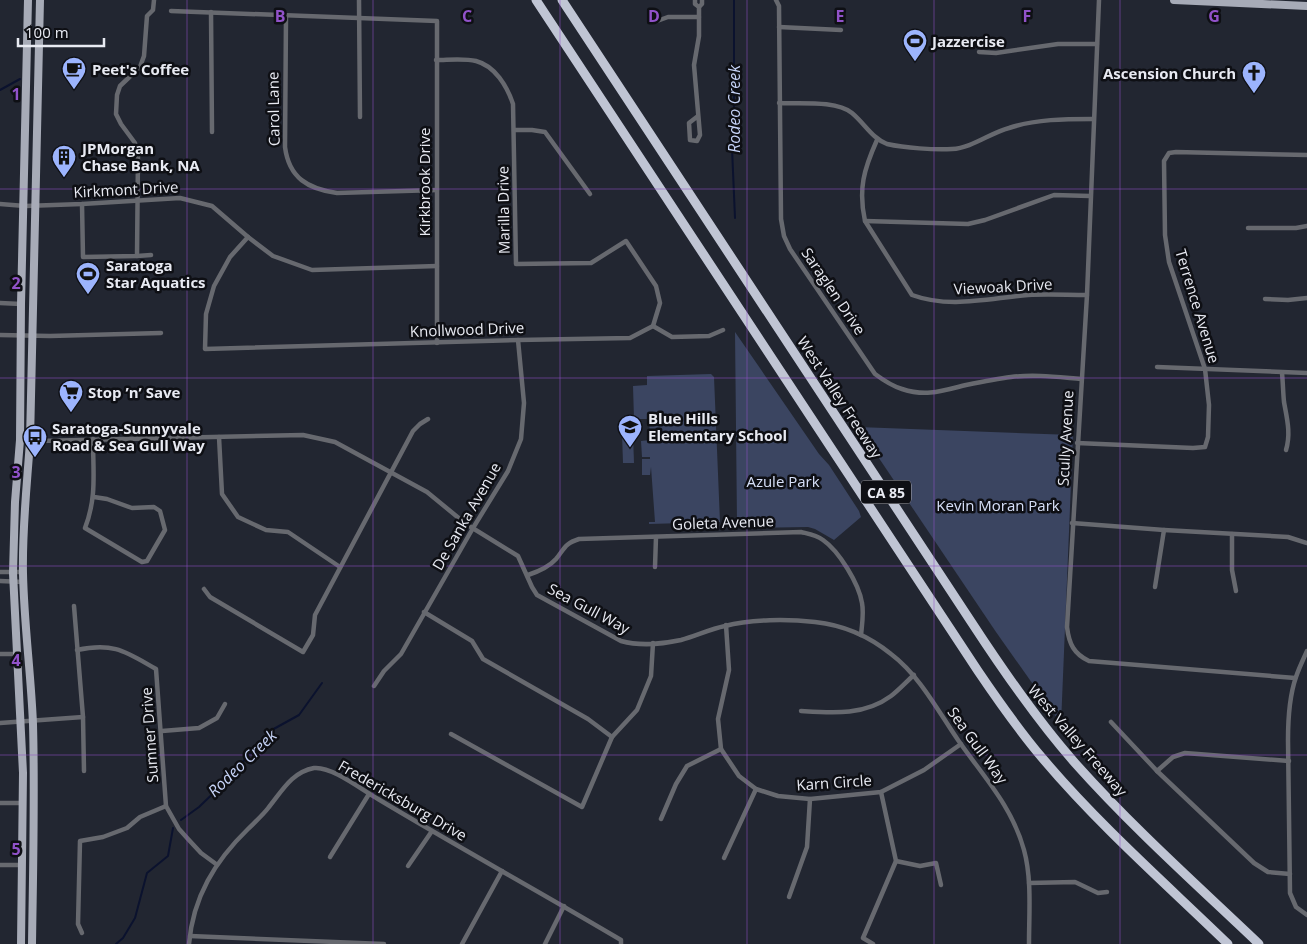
<svg xmlns="http://www.w3.org/2000/svg" width="1307" height="944" font-family="'Open Sans',sans-serif">
  <rect width="100%" height="100%" fill="#222631"/>
  <!-- green -->
  <g fill="#3b4561">
    <polygon points="735,332 819,454 829,465 859,511 861,517 834,540 815,529 808,527 749,528 737,523"/>
    <polygon points="711,374 714,377 720,522 649,524 649,522 655,522 651,467 650,475 642,475 642,459 650,459 650,451 650,457 642,457 641,441 650,440 649,419 634,419 633,386 647,385 647,376"/>
    <polygon points="858,427 1073,435 1061,724 996,632"/>
    <polygon points="622,434 633,434 634,463 623,463"/>
  </g>
  <g fill="none" stroke-linecap="round" stroke-linejoin="round">
    <!-- stream -->
    <g stroke="#0b122e" stroke-width="2">
      <polyline points="734,0 734,114 732,148 735,218"/>
      <polyline points="0,90 20,79"/>
      <polyline points="181,820 199,807 227,780 270,731 299,715 322,683"/>
      <polyline points="116,944 123,938 135,918 147,873 168,856 173,828"/>
    </g>
    <!-- street -->
    <g stroke="#67696f" stroke-width="4.5">
      <polyline points="359,0 360,117"/>
      <polyline points="695,0 695,4 699,7 699,36 694,65 700,135 697,141 690,140 689,123 698,116"/>
      <path d="M776 0 779 6 781 219 784 236 790 249 875 374C883 380 892 386 902 389 926 397 942 391 966 385 981 382 996 379 1011 377 1035 374 1057 377 1081 379"/>
      <path d="M1099 0 1087 295 1067 627C1069 644 1074 654 1089 661L1295 678"/>
      <polyline points="699,7 702,4 702,0"/>
      <polyline points="171,11 437,21 437,343"/>
      <polyline points="211,12 212,132"/>
      <path d="M286 16 285 147C289 178 308 189 337 193L437 190"/>
      <polyline points="657,21 668,17 699,17"/>
      <polyline points="779,27 841,30"/>
      <polyline points="979,52 996,53 1058,44 1097,44"/>
      <path d="M436 60C448 60 464 58 476 61 495 66 507 86 513 104L516 264 591 263 626 241 656 286 660 303 653 326"/>
      <path d="M779 103C800 104 836 100 852 113 865 124 872 138 887 144 905 148 934 150 952 149 972 148 990 133 1009 128 1036 119 1065 119 1093 119"/>
      <polyline points="514,130 532,130 545,132 590,194"/>
      <path d="M877 140C864 169 858 189 865 221L912 295C950 309 990 298 1028 295 1047 294 1067 295 1087 295"/>
      <polyline points="0,204 25,206 82,204 180,198 212,206 248,237 273,256 312,270 437,266"/>
      <polyline points="82,204 83,257 137,256 138,155 135,143 121,124 116,114 117,95 120,86 140,67 144,56 147,16 153,10 154,0"/>
      <polyline points="865,221 968,224 985,220 1054,195 1090,196"/>
      <polyline points="1248,228 1296,228 1307,226"/>
      <polyline points="248,237 230,257 214,286 206,314 205,349 518,340 630,338 653,326 672,337 709,336 723,330"/>
      <polyline points="137,256 151,255"/>
      <polyline points="1265,299 1288,300 1307,298"/>
      <polyline points="0,303 21,304"/>
      <polyline points="0,335 50,336 161,333"/>
      <polyline points="1157,367 1307,373"/>
      <path d="M1282 373C1283 383 1283 392 1284 402 1287 419 1291 433 1286 450"/>
      <polyline points="219,437 222,494 238,517 266,530 288,532 340,567"/>
      <path d="M93 439C93 472 97 497 85 528L142 562 147 561 165 530 160 511 154 507 132 508 107 499 94 497"/>
      <path d="M20 440 38 441 303 435 335 442 427 492 466 524 518 556 532 587 537 595 621 641C639 646 663 644 681 640 696 636 710 629 725 626 751 619 788 619 815 622 843 625 870 637 891 654 920 676 938 711 958 740 983 776 1012 806 1024 850 1032 879 1029 913 1029 944"/>
      <polyline points="1077,443 1193,448 1205,447 1208,437 1209,405 1205,369 1169,262 1165,235 1164,161 1169,153 1176,152 1307,155"/>
      <polyline points="1072,523 1164,530 1288,537 1307,543"/>
      <polyline points="1232,534 1232,570 1236,591"/>
      <polyline points="655,567 656,537"/>
      <polyline points="0,572 23,572"/>
      <path d="M528 575C537 572 549 567 556 559 565 548 564 544 579 539L801 532C809 534 816 535 823 540 839 551 859 584 862 603 864 613 862 625 861 635"/>
      <polyline points="0,581 23,582"/>
      <polyline points="1155,587 1164,530"/>
      <polyline points="204,589 210,597 303,652 313,635 315,615 413,431 420,424 428,419"/>
      <polyline points="74,606 83,717 84,771"/>
      <polyline points="424,612 472,641 483,659 588,719 612,737"/>
      <polyline points="726,625 729,670 718,719 721,749 739,776 756,789 778,796 810,799 881,792 924,770 961,744"/>
      <path d="M77 650C114 642 126 652 156 669L166 806 179 829 188 839 201 853 216 864"/>
      <path d="M1307 651C1303 660 1299 668 1296 677 1289 697 1288 719 1288 740L1290 893 1296 907 1307 915"/>
      <polyline points="0,654 16,654"/>
      <polyline points="374,686 384,671 401,654 473,528 508,471 521,439 524,403 518,340"/>
      <path d="M801 711C832 713 864 716 891 696 899 690 906 682 914 675"/>
      <polyline points="1111,722 1157,771 1254,863 1268,872 1290,874"/>
      <polyline points="0,723 83,717"/>
      <polyline points="162,731 199,728 217,718 225,704"/>
      <polyline points="451,734 582,807 612,737 637,710 651,676 653,643"/>
      <polyline points="1157,771 1173,757 1185,753 1289,761"/>
      <polyline points="0,803 22,803"/>
      <polyline points="661,819 676,784 687,766 721,749"/>
      <polyline points="330,857 369,794"/>
      <polyline points="724,858 756,789"/>
      <polyline points="896,861 920,866 936,863 941,885"/>
      <polyline points="0,865 21,865"/>
      <polyline points="408,866 432,831"/>
      <polyline points="1029,883 1075,882 1098,893 1107,892"/>
      <polyline points="789,897 807,847 810,799"/>
      <polyline points="82,933 78,924 80,841 103,837 127,828 140,817 166,806"/>
      <polyline points="190,936 384,944"/>
      <path d="M189 944C193 897 215 861 248 829 255 822 263 815 269 807 282 791 292 772 314 768 332 766 362 790 378 799 458 847 540 892 621 940V944"/>
      <polyline points="462,944 502,871"/>
      <polyline points="545,944 564,906"/>
      <polyline points="873,944 863,938 896,861 881,792"/>
    </g>
    <!-- primary -->
    <g stroke="#a7abb7" stroke-width="8">
      <polyline points="1174,0 1307,6"/>
      <polyline points="21,944 23,773 13,573 15,502 20,440 21,304 28,0"/>
      <path d="M32 944C33 871 35 798 33 724 31 674 24 624 23 573 22 529 27 485 30 441L40 0"/>
    </g>
    <!-- highway -->
    <g stroke="#c0c5d4" stroke-width="9">
      <path d="M536 0 978 671C999 702 1020 732 1044 760 1100 826 1166 884 1228 944"/>
      <path d="M562 0 972 623C1004 672 1037 720 1075 763 1132 827 1197 885 1259 944"/>
    </g>
  </g>
  <!-- grid -->
  <path fill="none" stroke="#9152c9" stroke-width="1" stroke-opacity="0.55" d="M187 0V944M373 0V944M560 0V944M747 0V944M934 0V944M1120 0V944M0 189H1307M0 378H1307M0 566H1307M0 755H1307"/>
  <!-- icons -->
  <defs>
    <symbol id="stadium-pin" viewBox="-11 -11 22 30"><path d="M0 17L-7.5 6A9.5 9.5 0 1 1 7.5 6Z" fill="#9cb4fd" stroke="#0e0f14"/><path d="M0-5a6.5 5 0 1 0 0 10a6.5 5 0 1 0 0-10ZM-3.5-1.8h7v3.6h-7Z" fill="#111"/></symbol>
    <symbol id="cafe-pin" viewBox="-11 -11 22 30"><path d="M0 17L-7.5 6A9.5 9.5 0 1 1 7.5 6Z" fill="#9cb4fd" stroke="#0e0f14"/><path d="M-5.5-4.5H6V0H3Q3 3.5 0 3.5H-2.5Q-5.5 3.5-5.5 0ZM3-3.2v2h1.7v-2ZM-6 4.5H4V6H-6Z" fill="#111"/></symbol>
    <symbol id="church-pin" viewBox="-11 -11 22 30"><path d="M0 17L-7.5 6A9.5 9.5 0 1 1 7.5 6Z" fill="#9cb4fd" stroke="#0e0f14"/><path d="M-1.2-6h2.4v3.5h3.3v2.4h-3.3V6h-2.4V-.1h-3.3v-2.4h3.3Z" fill="#111"/></symbol>
    <symbol id="building-pin" viewBox="-11 -11 22 30"><path d="M0 17L-7.5 6A9.5 9.5 0 1 1 7.5 6Z" fill="#9cb4fd" stroke="#0e0f14"/><path d="M-4-6H4V6H1V3H-1V6H-4ZM-2.5-4.3h1.7v1.8h-1.7ZM.8-4.3h1.7v1.8H.8ZM-2.5-1h1.7V.8h-1.7ZM.8-1h1.7V.8H.8Z" fill="#111"/></symbol>
    <symbol id="supermarket-pin" viewBox="-11 -11 22 30"><path d="M0 17L-7.5 6A9.5 9.5 0 1 1 7.5 6Z" fill="#9cb4fd" stroke="#0e0f14"/><path d="M-6-5.5h2.5l.6 2H6L4.5 2H-2.5L-4.4-4H-6ZM-1.5 3.2a1.3 1.3 0 1 0 .1 0ZM3 3.2a1.3 1.3 0 1 0 .1 0Z" fill="#111"/></symbol>
    <symbol id="school-pin" viewBox="-11 -11 22 30"><path d="M0 17L-7.5 6A9.5 9.5 0 1 1 7.5 6Z" fill="#9cb4fd" stroke="#0e0f14"/><path d="M0-5L7-2L0 1L-7-2ZM-4 1L0 2.5L4 1V4Q0 6-4 4Z" fill="#111"/></symbol>
    <symbol id="bus-pin" viewBox="-11 -11 22 30"><path d="M0 17L-7.5 6A9.5 9.5 0 1 1 7.5 6Z" fill="#9cb4fd" stroke="#0e0f14"/><path d="M-5-6H5V4H4V6H2V4H-2V6H-4V4H-5ZM-3.5-4V0h7V-4ZM-3.5 1.2v1.5H-2V1.2ZM2 1.2v1.5H3.5V1.2Z" fill="#111"/></symbol>
  </defs>
  <g fill-rule="evenodd">
    <use href="#stadium-pin" x="901" y="27" width="28" height="38"/>
    <use href="#cafe-pin" x="60" y="55" width="28" height="38"/>
    <use href="#church-pin" x="1240" y="59" width="28" height="38"/>
    <use href="#building-pin" x="50" y="143" width="28" height="38"/>
    <use href="#stadium-pin" x="74" y="260" width="28" height="38"/>
    <use href="#supermarket-pin" x="57" y="378" width="28" height="38"/>
    <use href="#school-pin" x="616" y="413" width="28" height="38"/>
    <use href="#bus-pin" x="21" y="423" width="28" height="38"/>
  </g>
  <g text-anchor="middle" dominant-baseline="central" stroke-width="5" stroke-linejoin="round" paint-order="stroke">
    <!-- shield labels -->
    <rect fill="#0e0f14" stroke="#a7a8af" stroke-width="1" x="861" y="480.5" width="50" height="23" rx="4"/>
    <g font-size="14" font-weight="bold" fill="#e8eaf2">
      <text x="886" y="492">CA 85</text>
    </g>
    <!-- poi labels -->
    <g font-size="15" font-weight="bold" fill="#e8eaf2" stroke="#0e0f14" text-anchor="start">
      <text x="932" y="41">Jazzercise</text>
      <text x="92" y="69">Peet's Coffee</text>
      <text x="1236" y="73" text-anchor="end">Ascension Church</text>
      <text x="82" y="148">JPMorgan<tspan x="82" dy="17">Chase Bank, NA</tspan></text>
      <text x="106" y="265">Saratoga<tspan x="106" dy="17">Star Aquatics</tspan></text>
      <text x="88" y="392">Stop ’n’ Save</text>
      <text x="648" y="418">Blue Hills<tspan x="648" dy="17">Elementary School</tspan></text>
      <text x="52" y="428">Saratoga-Sunnyvale<tspan x="52" dy="17">Road &amp; Sea Gull Way</tspan></text>
    </g>
    <!-- street labels -->
    <g font-size="15" fill="#e8eaf2" stroke="#0e0f14">
      <text transform="translate(273 109) rotate(-91)">Carol Lane</text>
      <text transform="translate(424 182) rotate(-90)">Kirkbrook Drive</text>
      <text transform="translate(126 189) rotate(-3)">Kirkmont Drive</text>
      <text transform="translate(503 210) rotate(-91)">Marilla Drive</text>
      <text transform="translate(1003 286) rotate(-3)">Viewoak Drive</text>
      <text transform="translate(834 291) rotate(56)">Saraglen Drive</text>
      <text transform="translate(1198 306) rotate(73)">Terrence Avenue</text>
      <text transform="translate(467 329) rotate(-2)">Knollwood Drive</text>
      <text transform="translate(840 397) rotate(57)">West Valley Freeway</text>
      <text transform="translate(1065 438) rotate(-87)">Scully Avenue</text>
      <text transform="translate(466 516) rotate(-60)">De Sanka Avenue</text>
      <text transform="translate(723 522) rotate(-2)">Goleta Avenue</text>
      <text transform="translate(589 608) rotate(28)">Sea Gull Way</text>
      <text transform="translate(149 735) rotate(-94)">Sumner Drive</text>
      <text transform="translate(1078 740) rotate(49)">West Valley Freeway</text>
      <text transform="translate(978 745) rotate(54)">Sea Gull Way</text>
      <text transform="translate(834 782) rotate(-4)">Karn Circle</text>
      <text transform="translate(403 800) rotate(30)">Fredericksburg Drive</text>
    </g>
    <!-- park labels -->
    <g font-size="15" fill="#d7e0f8" stroke="#0e0f14">
      <text x="783" y="481">Azule Park</text>
      <text x="998" y="505">Kevin Moran Park</text>
    </g>
    <!-- water labels -->
    <g font-size="16" font-style="italic" fill="#c6d3f7" stroke="#0e0f14">
      <text transform="translate(734 109) rotate(-90)">Rodeo Creek</text>
      <text transform="translate(242 763) rotate(-44)">Rodeo Creek</text>
    </g>
  </g>
  <g font-size="16" text-anchor="middle" font-weight="bold" fill="#9152c9" stroke="#0e0f14" stroke-width="5" stroke-linejoin="round" paint-order="stroke">
    <text x="280" y="22">B</text>
    <text x="467" y="22">C</text>
    <text x="654" y="22">D</text>
    <text x="840" y="22">E</text>
    <text x="1027" y="22">F</text>
    <text x="1214" y="22">G</text>
    <text x="16" y="100">1</text>
    <text x="16" y="289">2</text>
    <text x="16" y="478">3</text>
    <text x="16" y="666">4</text>
    <text x="16" y="855">5</text>
  </g>
  <!-- scale -->
  <path d="M18 38v8h86v-8" fill="none" stroke="#e8eaf2" stroke-width="2.5"/>
  <text x="25" y="38" font-size="15" fill="#e8eaf2" stroke="#0e0f14" stroke-width="4" paint-order="stroke">100 m</text>
</svg>
